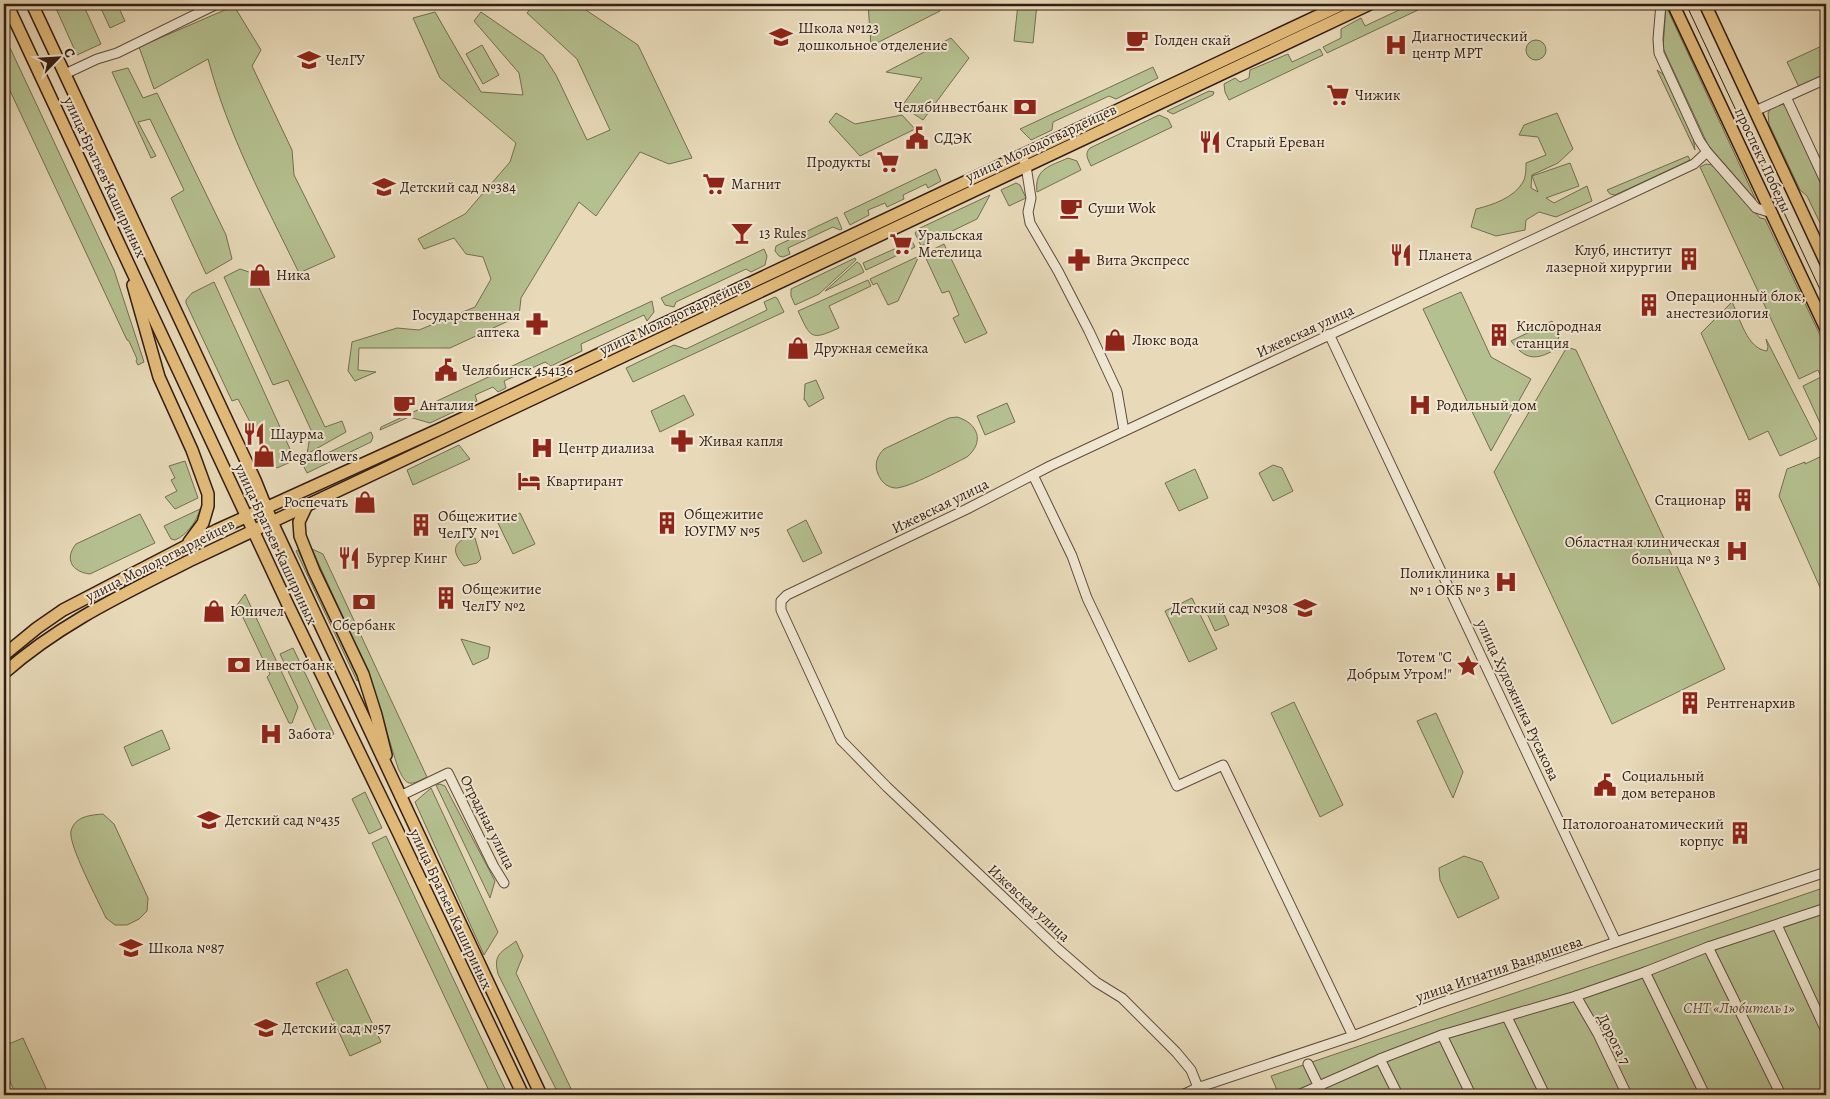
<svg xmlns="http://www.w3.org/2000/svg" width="1830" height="1099" font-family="Alegreya,serif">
  <rect width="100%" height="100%" fill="#e8dab9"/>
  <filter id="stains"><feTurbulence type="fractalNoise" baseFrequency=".004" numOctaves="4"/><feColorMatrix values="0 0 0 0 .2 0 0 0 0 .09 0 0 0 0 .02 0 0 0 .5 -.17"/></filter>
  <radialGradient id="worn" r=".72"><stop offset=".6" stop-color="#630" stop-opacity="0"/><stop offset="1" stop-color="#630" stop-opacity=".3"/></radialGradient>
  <!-- green -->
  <g fill="#b5c090" stroke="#746e52">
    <polygon points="54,4 83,4 101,44 77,55"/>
    <polygon points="99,4 117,4 125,21 110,28"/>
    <polygon points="534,4 577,4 638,45 692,158 669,164 640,152 596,216 579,202 521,298 519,316 450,348 359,348 358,370 376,372 355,381 348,371 352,342 397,328 419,330 475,307 491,279 483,257 466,254 454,238 424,249 418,239 465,214 510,162 516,143 440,78 413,18 435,12 481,92 523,95 519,73 474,21 481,12 543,55 556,75 587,140 610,130 577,59 527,13"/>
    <polygon points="868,4 937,4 940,11 871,46"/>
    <polygon points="1018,4 1037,4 1033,43 1014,41"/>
    <polygon points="1397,4 1416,4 1418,10 1327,53 1323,47 1341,38 1341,29 1361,18 1365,26 1399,10"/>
    <path d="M234 6 261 50 252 66 292 150 294 175 335 257 299 273C265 203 228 135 208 59L154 89 139 47Z"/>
    <polygon points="1666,6 1756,200 1708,145 1663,48"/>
    <polygon points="4,35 114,270 144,362 138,365 136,361 137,359 129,341 127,340 4,78"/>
    <polygon points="951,38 969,58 923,120 902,106 922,78 886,72"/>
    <circle cx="1536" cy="50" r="10"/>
    <polygon points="1826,44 1826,74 1799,87 1787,62"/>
    <polygon points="482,45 499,75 483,84 466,54"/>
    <polygon points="1320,49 1323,55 1229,100 1225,92 1224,84 1235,78 1240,82 1249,78 1250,70 1288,54 1292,62"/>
    <polygon points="1153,67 1158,78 1116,99 1109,96 1053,122 1052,130 1031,140 1020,129"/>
    <polygon points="128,68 143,98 157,93 226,235 232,259 206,274 171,198 184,190 150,119 138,122 156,156 151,158 112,72"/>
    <polygon points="1657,70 1664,75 1693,136 1695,150"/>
    <polygon points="1209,91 1214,92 1213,95 1173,114 1167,111"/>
    <polygon points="1781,103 1786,107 1826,195 1826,225 1822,227 1807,196 1800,190 1769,124 1768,113 1771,108"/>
    <polygon points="836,113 855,124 902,115 915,129 860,156 829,122"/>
    <path d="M1557 113 1573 149 1558 163 1532 175 1531 188 1538 192 1532 176 1570 163 1579 186 1546 198 1554 203 1587 186 1592 201 1556 217 1539 212 1526 220 1525 230 1496 236 1471 227 1476 209C1492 205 1514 198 1523 182 1526 177 1526 168 1526 163L1546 155 1538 137 1519 135 1524 125Z"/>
    <path d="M1159 115 1168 119 1172 127 1091 166C1088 159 1084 154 1090 148Z"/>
    <polygon points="1688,156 1690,160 1684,163 1615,195 1610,194 1607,190"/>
    <path d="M1068 158 1077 161 1081 170 1037 192C1034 168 1051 166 1068 158Z"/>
    <polygon points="1706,164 1713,165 1760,218 1765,219 1820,335 1822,344 1820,347 1826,360 1826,436 1803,386 1821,377 1818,370 1799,379 1700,167"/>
    <polygon points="936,169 941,181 928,188 926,184 903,195 904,199 887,207 885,203 868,210 869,215 850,225 844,213"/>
    <polygon points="1016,183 1020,185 1026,198 1009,206 1001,190"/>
    <polygon points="990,195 977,219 921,246 915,233 918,229"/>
    <polygon points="837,217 842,229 840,230 833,227 788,248 790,254 783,257 779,256 775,251 776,246"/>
    <polygon points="912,241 915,247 866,270 863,263"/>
    <polygon points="944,244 987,333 965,343 953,318 959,315 949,291 942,293 924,254"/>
    <polygon points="764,249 767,256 765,265 751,272 746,269 676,302 674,307 665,305 661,298"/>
    <polygon points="919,256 898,301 888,305 877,283 873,285 870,279"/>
    <polygon points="855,258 856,260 819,294 795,305 791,296 791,289"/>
    <polygon points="857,262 860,264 864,272 825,291"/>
    <polygon points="240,269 252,273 325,427 342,421 346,432 307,454 311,430 288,380 273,385 224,277"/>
    <path d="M868 280 871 286 829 306 839 328C810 341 811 338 798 311Z"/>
    <polygon points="214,282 295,460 277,468 273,466 238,399 232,401 186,303 186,300 192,293"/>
    <polygon points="1461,292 1491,357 1531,379 1491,451 1423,309"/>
    <polygon points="775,297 777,298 784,312 633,382 626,368 674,345 686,349 767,310 764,302"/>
    <polygon points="652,301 654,312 647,321 644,315 581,344 582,351 551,366 545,362 504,381 506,388 498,392 493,387 475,395 477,401 430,423 409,417 380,430 381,427"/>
    <path d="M1732 302C1740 318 1747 349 1767 351L1768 347 1766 339 1817 439 1780 456 1768 431 1749 440 1701 333Z"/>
    <path d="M1552 321 1559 336 1556 349C1536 361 1525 360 1511 341Z"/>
    <polygon points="1567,347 1576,350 1725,669 1612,724 1494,472"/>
    <polygon points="816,380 824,398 809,407 805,400 804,400 805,384"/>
    <polygon points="684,395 694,415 660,432 651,411"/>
    <polygon points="1007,403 1015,422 985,435 977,416"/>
    <path d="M957 417C978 423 985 442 967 457 953 464 907 489 895 488 886 487 881 481 878 474 874 464 877 456 884 449L949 418Z"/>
    <polygon points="371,432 373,437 371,442 307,473 303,465"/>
    <polygon points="459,445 470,459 413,485 407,470"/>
    <polygon points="1824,455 1826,460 1826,592 1823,594 1779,496 1787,469 1805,462 1805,464"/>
    <polygon points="185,461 198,498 175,509 165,497 177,491 171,480 175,478 169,466"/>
    <polygon points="1273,465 1282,468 1293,491 1273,501 1259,473"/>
    <polygon points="1195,469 1208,498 1179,511 1165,483"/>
    <path d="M200 509C197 521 187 535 175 540L171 539 164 526Z"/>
    <polygon points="520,513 535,544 513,554 498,523"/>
    <path d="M140 514 155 543 90 574C72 572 64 559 76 544Z"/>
    <polygon points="806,520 822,553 803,562 787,530"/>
    <path d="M468 537 475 538 481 559 477 563 464 566C453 553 451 544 468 537Z"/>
    <path d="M312 549 323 554 427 777C409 786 407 787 398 768L368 672Z"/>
    <polygon points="298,550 359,680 357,681 296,551"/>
    <polygon points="245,594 298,707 292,723 289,723 267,677 270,674 237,605"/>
    <polygon points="1192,598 1217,649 1189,662 1165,611"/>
    <polygon points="1219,603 1229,625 1215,631 1205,609"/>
    <polygon points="461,639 490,647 488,658 473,665"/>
    <polygon points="293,648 334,734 321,741 280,654"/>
    <polygon points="1294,702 1343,805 1320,817 1271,713"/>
    <polygon points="1436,713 1463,772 1453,798 1417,721"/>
    <polygon points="162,730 170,749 132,766 124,747"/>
    <polygon points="440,784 445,786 447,790 495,881 490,898 436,785"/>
    <polygon points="431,788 498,932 484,955 415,802"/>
    <polygon points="365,792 382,828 369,834 352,799"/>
    <path d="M103 814 114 824 148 898 147 911 139 919 127 925H115L106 918C99 902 68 845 71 831 75 816 91 815 103 814Z"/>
    <polygon points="386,836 508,1095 491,1095 372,843"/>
    <polygon points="1464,856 1482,862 1499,898 1458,918 1440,880 1439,868"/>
    <polygon points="1826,887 1826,1095 1279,1095 1271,1076"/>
    <path d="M516 941 523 956 516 973 574 1095H559L498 974C493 953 501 953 516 941Z"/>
    <polygon points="347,969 381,1042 350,1056 316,983"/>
    <polygon points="23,1038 49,1095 16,1095 4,1068 4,1046"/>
  </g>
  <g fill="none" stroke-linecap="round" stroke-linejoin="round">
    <defs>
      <g id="minor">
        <polyline points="1661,4 1658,39 1659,53 1699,140 1707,152 1756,208 1772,213"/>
        <polyline points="65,74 97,59 117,53 217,4"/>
        <polyline points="1786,97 1826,79"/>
        <polyline points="1755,111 1786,97 1826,183"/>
        <polyline points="1024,160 1026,166 1031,198 1028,212 1030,223 1058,271 1089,331 1117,391 1124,431"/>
        <polyline points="1329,334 1616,942"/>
        <polyline points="1033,475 1072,556 1087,598 1177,786 1223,765 1353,1036"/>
        <polyline points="400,796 448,773 493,865 504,883"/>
        <polyline points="1777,925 1826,1031"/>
        <polyline points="1708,947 1781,1095"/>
        <polyline points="1645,972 1705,1095"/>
        <polyline points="1576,996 1598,1034 1627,1095"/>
        <polyline points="1507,1017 1545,1095"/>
        <polyline points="1442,1035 1471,1095"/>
        <polyline points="1380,1059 1398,1095"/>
        <polyline points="1308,1064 1323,1095"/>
        <polyline points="1182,1095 1197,1088 1353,1036 1437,1004 1616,942 1826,872"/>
        <polyline points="1201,1095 1191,1070 1176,1052 1122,998 1096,982 1058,949 887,787 846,745 841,740 781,610 781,601 787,595 967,509 1050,466 1694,164 1707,152"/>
        <polyline points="1298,1095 1380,1059 1442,1035 1576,996 1645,972 1708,947 1826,908"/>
      </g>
      <g id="major">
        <polyline points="7,4 288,605 397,830 523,1095"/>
        <polyline points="32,4 255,480 272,522 541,1095"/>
        <polyline points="1673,4 1826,329"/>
        <polyline points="1705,4 1826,263"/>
        <polyline points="133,285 159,377 192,450 208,494 208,506 203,523 189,542"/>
        <polyline points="307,505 299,522 300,536 314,571 363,674 376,715 386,755"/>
        <polyline points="4,655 37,628 63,610 217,530 440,429 1343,4"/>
        <path d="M4 673C61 623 122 595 189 561L1370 4"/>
      </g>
    </defs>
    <!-- minor casing -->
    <use href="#minor" stroke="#604c3d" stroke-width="11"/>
    <!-- major casing -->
    <use href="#major" stroke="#331d14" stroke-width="14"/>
    <!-- minor -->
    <use href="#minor" stroke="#f0e7d2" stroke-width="9"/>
    <!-- major -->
    <use href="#major" stroke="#e4bd7c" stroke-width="11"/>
    <!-- tram -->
    <polyline stroke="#331d14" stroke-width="1" points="1686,4 1826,302"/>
  </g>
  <!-- icons -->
  <defs>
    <symbol id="school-bare" viewBox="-9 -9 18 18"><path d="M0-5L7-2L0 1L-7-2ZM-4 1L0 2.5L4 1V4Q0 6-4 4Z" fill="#8f2418" stroke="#f0e7d2" stroke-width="2.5" paint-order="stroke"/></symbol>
    <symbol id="cafe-bare" viewBox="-9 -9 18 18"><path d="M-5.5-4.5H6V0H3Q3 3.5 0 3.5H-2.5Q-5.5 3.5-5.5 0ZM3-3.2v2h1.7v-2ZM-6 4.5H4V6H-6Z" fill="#8f2418" stroke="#f0e7d2" stroke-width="2.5" paint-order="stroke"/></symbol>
    <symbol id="hospital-bare" viewBox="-9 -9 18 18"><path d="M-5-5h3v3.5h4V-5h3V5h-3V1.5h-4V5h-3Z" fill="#8f2418" stroke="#f0e7d2" stroke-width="2.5" paint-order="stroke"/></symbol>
    <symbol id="university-bare" viewBox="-9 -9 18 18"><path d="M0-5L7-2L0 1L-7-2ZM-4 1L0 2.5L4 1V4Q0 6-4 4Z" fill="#8f2418" stroke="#f0e7d2" stroke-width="2.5" paint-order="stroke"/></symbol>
    <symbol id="supermarket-bare" viewBox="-9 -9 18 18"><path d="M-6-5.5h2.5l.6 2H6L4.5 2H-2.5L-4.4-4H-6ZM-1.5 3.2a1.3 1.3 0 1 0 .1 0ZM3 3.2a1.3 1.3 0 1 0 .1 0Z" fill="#8f2418" stroke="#f0e7d2" stroke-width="2.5" paint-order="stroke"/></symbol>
    <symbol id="bank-bare" viewBox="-9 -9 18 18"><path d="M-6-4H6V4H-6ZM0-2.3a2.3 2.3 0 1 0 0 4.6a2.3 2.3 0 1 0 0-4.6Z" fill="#8f2418" stroke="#f0e7d2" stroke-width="2.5" paint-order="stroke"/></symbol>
    <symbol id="civic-bare" viewBox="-9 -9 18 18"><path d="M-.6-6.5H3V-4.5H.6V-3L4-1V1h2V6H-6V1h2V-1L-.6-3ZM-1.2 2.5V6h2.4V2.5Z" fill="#8f2418" stroke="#f0e7d2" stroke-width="2.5" paint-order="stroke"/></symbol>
    <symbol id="restaurant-bare" viewBox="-9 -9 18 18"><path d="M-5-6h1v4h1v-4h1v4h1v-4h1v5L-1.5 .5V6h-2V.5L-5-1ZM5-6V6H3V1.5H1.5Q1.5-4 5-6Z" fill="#8f2418" stroke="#f0e7d2" stroke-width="2.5" paint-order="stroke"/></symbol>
    <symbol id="bar-bare" viewBox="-9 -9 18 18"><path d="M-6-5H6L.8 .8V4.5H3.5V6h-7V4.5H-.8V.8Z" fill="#8f2418" stroke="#f0e7d2" stroke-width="2.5" paint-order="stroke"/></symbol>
    <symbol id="building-bare" viewBox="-9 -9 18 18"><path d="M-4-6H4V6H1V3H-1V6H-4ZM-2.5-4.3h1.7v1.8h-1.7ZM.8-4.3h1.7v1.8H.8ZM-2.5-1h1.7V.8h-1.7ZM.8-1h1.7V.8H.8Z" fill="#8f2418" stroke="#f0e7d2" stroke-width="2.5" paint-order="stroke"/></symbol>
    <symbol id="pharmacy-bare" viewBox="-9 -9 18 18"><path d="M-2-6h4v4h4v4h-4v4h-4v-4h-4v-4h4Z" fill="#8f2418" stroke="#f0e7d2" stroke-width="2.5" paint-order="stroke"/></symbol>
    <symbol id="shop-bare" viewBox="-9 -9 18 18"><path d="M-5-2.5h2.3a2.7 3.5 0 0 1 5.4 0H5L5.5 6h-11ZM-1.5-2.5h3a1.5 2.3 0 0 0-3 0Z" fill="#8f2418" stroke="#f0e7d2" stroke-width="2.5" paint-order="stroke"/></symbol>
    <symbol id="hotel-bare" viewBox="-9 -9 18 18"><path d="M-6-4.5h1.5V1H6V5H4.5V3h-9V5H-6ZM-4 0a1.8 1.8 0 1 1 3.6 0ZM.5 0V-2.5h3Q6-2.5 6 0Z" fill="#8f2418" stroke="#f0e7d2" stroke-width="2.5" paint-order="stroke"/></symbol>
    <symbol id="sight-bare" viewBox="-9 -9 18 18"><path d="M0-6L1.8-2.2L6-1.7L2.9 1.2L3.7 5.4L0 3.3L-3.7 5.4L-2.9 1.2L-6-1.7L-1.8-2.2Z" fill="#8f2418" stroke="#f0e7d2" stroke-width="2.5" paint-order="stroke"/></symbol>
  </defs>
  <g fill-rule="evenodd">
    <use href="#school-bare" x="765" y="21" width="32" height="32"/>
    <use href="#cafe-bare" x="1121" y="24" width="32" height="32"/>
    <use href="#hospital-bare" x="1380" y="29" width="32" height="32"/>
    <use href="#university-bare" x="293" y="44" width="32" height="32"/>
    <use href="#supermarket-bare" x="1322" y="79" width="32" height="32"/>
    <use href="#bank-bare" x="1009" y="91" width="32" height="32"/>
    <use href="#civic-bare" x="901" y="122" width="32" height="32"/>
    <use href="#restaurant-bare" x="1194" y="126" width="32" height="32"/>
    <use href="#supermarket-bare" x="872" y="146" width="32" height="32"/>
    <use href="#supermarket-bare" x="698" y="168" width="32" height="32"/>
    <use href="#school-bare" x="368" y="171" width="32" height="32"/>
    <use href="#cafe-bare" x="1055" y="192" width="32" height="32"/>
    <use href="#bar-bare" x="726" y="217" width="32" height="32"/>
    <use href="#supermarket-bare" x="885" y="228" width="32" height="32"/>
    <use href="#restaurant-bare" x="1385" y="239" width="32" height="32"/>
    <use href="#building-bare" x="1673" y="243" width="32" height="32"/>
    <use href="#pharmacy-bare" x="1063" y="244" width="32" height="32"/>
    <use href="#shop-bare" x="244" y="259" width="32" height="32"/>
    <use href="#building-bare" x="1633" y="289" width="32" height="32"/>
    <use href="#pharmacy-bare" x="521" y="308" width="32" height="32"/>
    <use href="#building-bare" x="1483" y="319" width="32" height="32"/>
    <use href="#shop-bare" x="1099" y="324" width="32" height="32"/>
    <use href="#shop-bare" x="782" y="332" width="32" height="32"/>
    <use href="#civic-bare" x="430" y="354" width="32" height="32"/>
    <use href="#cafe-bare" x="388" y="389" width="32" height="32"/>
    <use href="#hospital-bare" x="1404" y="389" width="32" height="32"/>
    <use href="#restaurant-bare" x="238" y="418" width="32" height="32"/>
    <use href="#pharmacy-bare" x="666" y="425" width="32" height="32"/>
    <use href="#hospital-bare" x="526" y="432" width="32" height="32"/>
    <use href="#shop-bare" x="248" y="440" width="32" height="32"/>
    <use href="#hotel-bare" x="513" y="465" width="32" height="32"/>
    <use href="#building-bare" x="1727" y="484" width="32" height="32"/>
    <use href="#shop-bare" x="349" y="486" width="32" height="32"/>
    <use href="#building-bare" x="651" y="507" width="32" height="32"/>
    <use href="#building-bare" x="405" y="509" width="32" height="32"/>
    <use href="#hospital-bare" x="1721" y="535" width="32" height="32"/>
    <use href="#restaurant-bare" x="333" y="542" width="32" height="32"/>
    <use href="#hospital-bare" x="1490" y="566" width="32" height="32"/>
    <use href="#building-bare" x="430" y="582" width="32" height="32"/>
    <use href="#bank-bare" x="348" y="586" width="32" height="32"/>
    <use href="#school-bare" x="1289" y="592" width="32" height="32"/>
    <use href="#shop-bare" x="198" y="595" width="32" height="32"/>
    <use href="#bank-bare" x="223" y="649" width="32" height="32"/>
    <use href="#sight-bare" x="1452" y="650" width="32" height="32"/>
    <use href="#building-bare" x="1674" y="687" width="32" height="32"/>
    <use href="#hospital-bare" x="255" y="718" width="32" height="32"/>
    <use href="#civic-bare" x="1589" y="769" width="32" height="32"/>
    <use href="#school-bare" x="193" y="804" width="32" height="32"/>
    <use href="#building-bare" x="1724" y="817" width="32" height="32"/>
    <use href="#school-bare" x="115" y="932" width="32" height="32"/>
    <use href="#school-bare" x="250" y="1012" width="32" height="32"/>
  </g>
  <g text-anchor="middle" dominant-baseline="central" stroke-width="4" stroke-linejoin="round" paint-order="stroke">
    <!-- poi labels -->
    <g font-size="15" fill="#331d14" stroke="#f0e7d2" text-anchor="start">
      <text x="798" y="28">Школа №123<tspan x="798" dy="17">дошкольное отделение</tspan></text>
      <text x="1412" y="36">Диагностический<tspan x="1412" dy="17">центр МРТ</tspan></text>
      <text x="1154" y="40">Голден скай</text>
      <text x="326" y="60">ЧелГУ</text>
      <text x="1355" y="95">Чижик</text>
      <text x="1008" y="107" text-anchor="end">Челябинвестбанк</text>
      <text x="934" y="138">СДЭК</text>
      <text x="1226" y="142">Старый Ереван</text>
      <text x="871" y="162" text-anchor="end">Продукты</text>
      <text x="731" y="184">Магнит</text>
      <text x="400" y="187">Детский сад №384</text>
      <text x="1088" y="208">Суши Wok</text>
      <text x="759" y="233">13 Rules</text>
      <text x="918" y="235">Уральская<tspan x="918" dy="17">Метелица</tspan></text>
      <text x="1672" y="250" text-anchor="end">Клуб, институт<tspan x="1672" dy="17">лазерной хирургии</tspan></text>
      <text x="1418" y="255">Планета</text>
      <text x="1096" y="260">Вита Экспресс</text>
      <text x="276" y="275">Ника</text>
      <text x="1666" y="296">Операционный блок,<tspan x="1666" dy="17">анестезиология</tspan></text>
      <text x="520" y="315" text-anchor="end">Государственная<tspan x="520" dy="17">аптека</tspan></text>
      <text x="1516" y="326">Кислородная<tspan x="1516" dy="17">станция</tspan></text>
      <text x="1132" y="340">Люкс вода</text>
      <text x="814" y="348">Дружная семейка</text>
      <text x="462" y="370">Челябинск 454136</text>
      <text x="420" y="405">Анталия</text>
      <text x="1436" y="405">Родильный дом</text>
      <text x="270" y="434">Шаурма</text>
      <text x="699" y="441">Живая капля</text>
      <text x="558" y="448">Центр диализа</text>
      <text x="280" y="456">Megaflowers</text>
      <text x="546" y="481">Квартирант</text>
      <text x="1726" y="500" text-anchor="end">Стационар</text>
      <text x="348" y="502" text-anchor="end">Роспечать</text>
      <text x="684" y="514">Общежитие<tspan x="684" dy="17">ЮУГМУ №5</tspan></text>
      <text x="438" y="516">Общежитие<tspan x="438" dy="17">ЧелГУ №1</tspan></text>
      <text x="1720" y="542" text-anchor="end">Областная клиническая<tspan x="1720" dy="17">больница № 3</tspan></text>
      <text x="366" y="558">Бургер Кинг</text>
      <text x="1490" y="573" text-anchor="end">Поликлиника<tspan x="1490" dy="17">№ 1 ОКБ № 3</tspan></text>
      <text x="462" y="589">Общежитие<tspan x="462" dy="17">ЧелГУ №2</tspan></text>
      <text x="1288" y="608" text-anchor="end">Детский сад №308</text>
      <text x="230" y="611">Юничел</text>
      <text x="364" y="625" text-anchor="middle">Сбербанк</text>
      <text x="1452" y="657" text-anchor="end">Тотем "С<tspan x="1452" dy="17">Добрым Утром!"</tspan></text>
      <text x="255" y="665">Инвестбанк</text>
      <text x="1706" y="703">Рентгенархив</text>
      <text x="288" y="734">Забота</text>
      <text x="1622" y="776">Социальный<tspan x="1622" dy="17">дом ветеранов</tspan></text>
      <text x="225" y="820">Детский сад №435</text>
      <text x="1724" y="824" text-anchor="end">Патологоанатомический<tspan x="1724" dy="17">корпус</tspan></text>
      <text x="148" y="948">Школа №87</text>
      <text x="282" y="1028">Детский сад №57</text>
    </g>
    <!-- street labels -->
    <g font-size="15" fill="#331d14" stroke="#f0e7d2">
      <text transform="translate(1041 143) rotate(-25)">улица Молодогвардейцев</text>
      <text transform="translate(1763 160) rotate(65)">проспект Победы</text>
      <text transform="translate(105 177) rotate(65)">улица Братьев Кашириных</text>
      <text transform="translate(675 316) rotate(-25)">улица Молодогвардейцев</text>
      <text transform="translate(1305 331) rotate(-25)">Ижевская улица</text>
      <text transform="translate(940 506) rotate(-26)">Ижевская улица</text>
      <text transform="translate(276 544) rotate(65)">улица Братьев Кашириных</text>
      <text transform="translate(160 560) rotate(-27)">улица Молодогвардейцев</text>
      <text transform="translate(1518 700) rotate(65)">улица Художника Русакова</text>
      <text transform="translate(488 822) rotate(63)">Отрадная улица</text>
      <text transform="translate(1029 903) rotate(43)">Ижевская улица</text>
      <text transform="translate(451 909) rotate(65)">улица Братьев Кашириных</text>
      <text transform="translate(1499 969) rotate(-19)">улица Игнатия Вандышева</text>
      <text transform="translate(1614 1039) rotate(63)">Дорога 7</text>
    </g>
    <!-- park labels -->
    <g font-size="15" font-style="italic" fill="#5a4e39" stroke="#f0e7d2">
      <text x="1739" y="1008">СНТ «Любитель 1»</text>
    </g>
  </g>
  <!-- margin -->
  <rect width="1830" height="1099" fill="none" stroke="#e8dab9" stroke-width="20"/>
  <rect x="5" y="5" width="1820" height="1089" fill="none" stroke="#331d14" stroke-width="2.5"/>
  <rect x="10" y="10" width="1810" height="1079" fill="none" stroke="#331d14"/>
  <!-- north arrow -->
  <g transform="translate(58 58) rotate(65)" stroke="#f0e7d2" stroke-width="4" paint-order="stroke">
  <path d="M0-4L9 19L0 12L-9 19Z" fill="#331d14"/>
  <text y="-8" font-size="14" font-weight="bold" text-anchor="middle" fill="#331d14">С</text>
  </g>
  <rect width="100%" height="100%" filter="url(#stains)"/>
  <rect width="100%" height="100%" fill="url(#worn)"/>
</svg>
